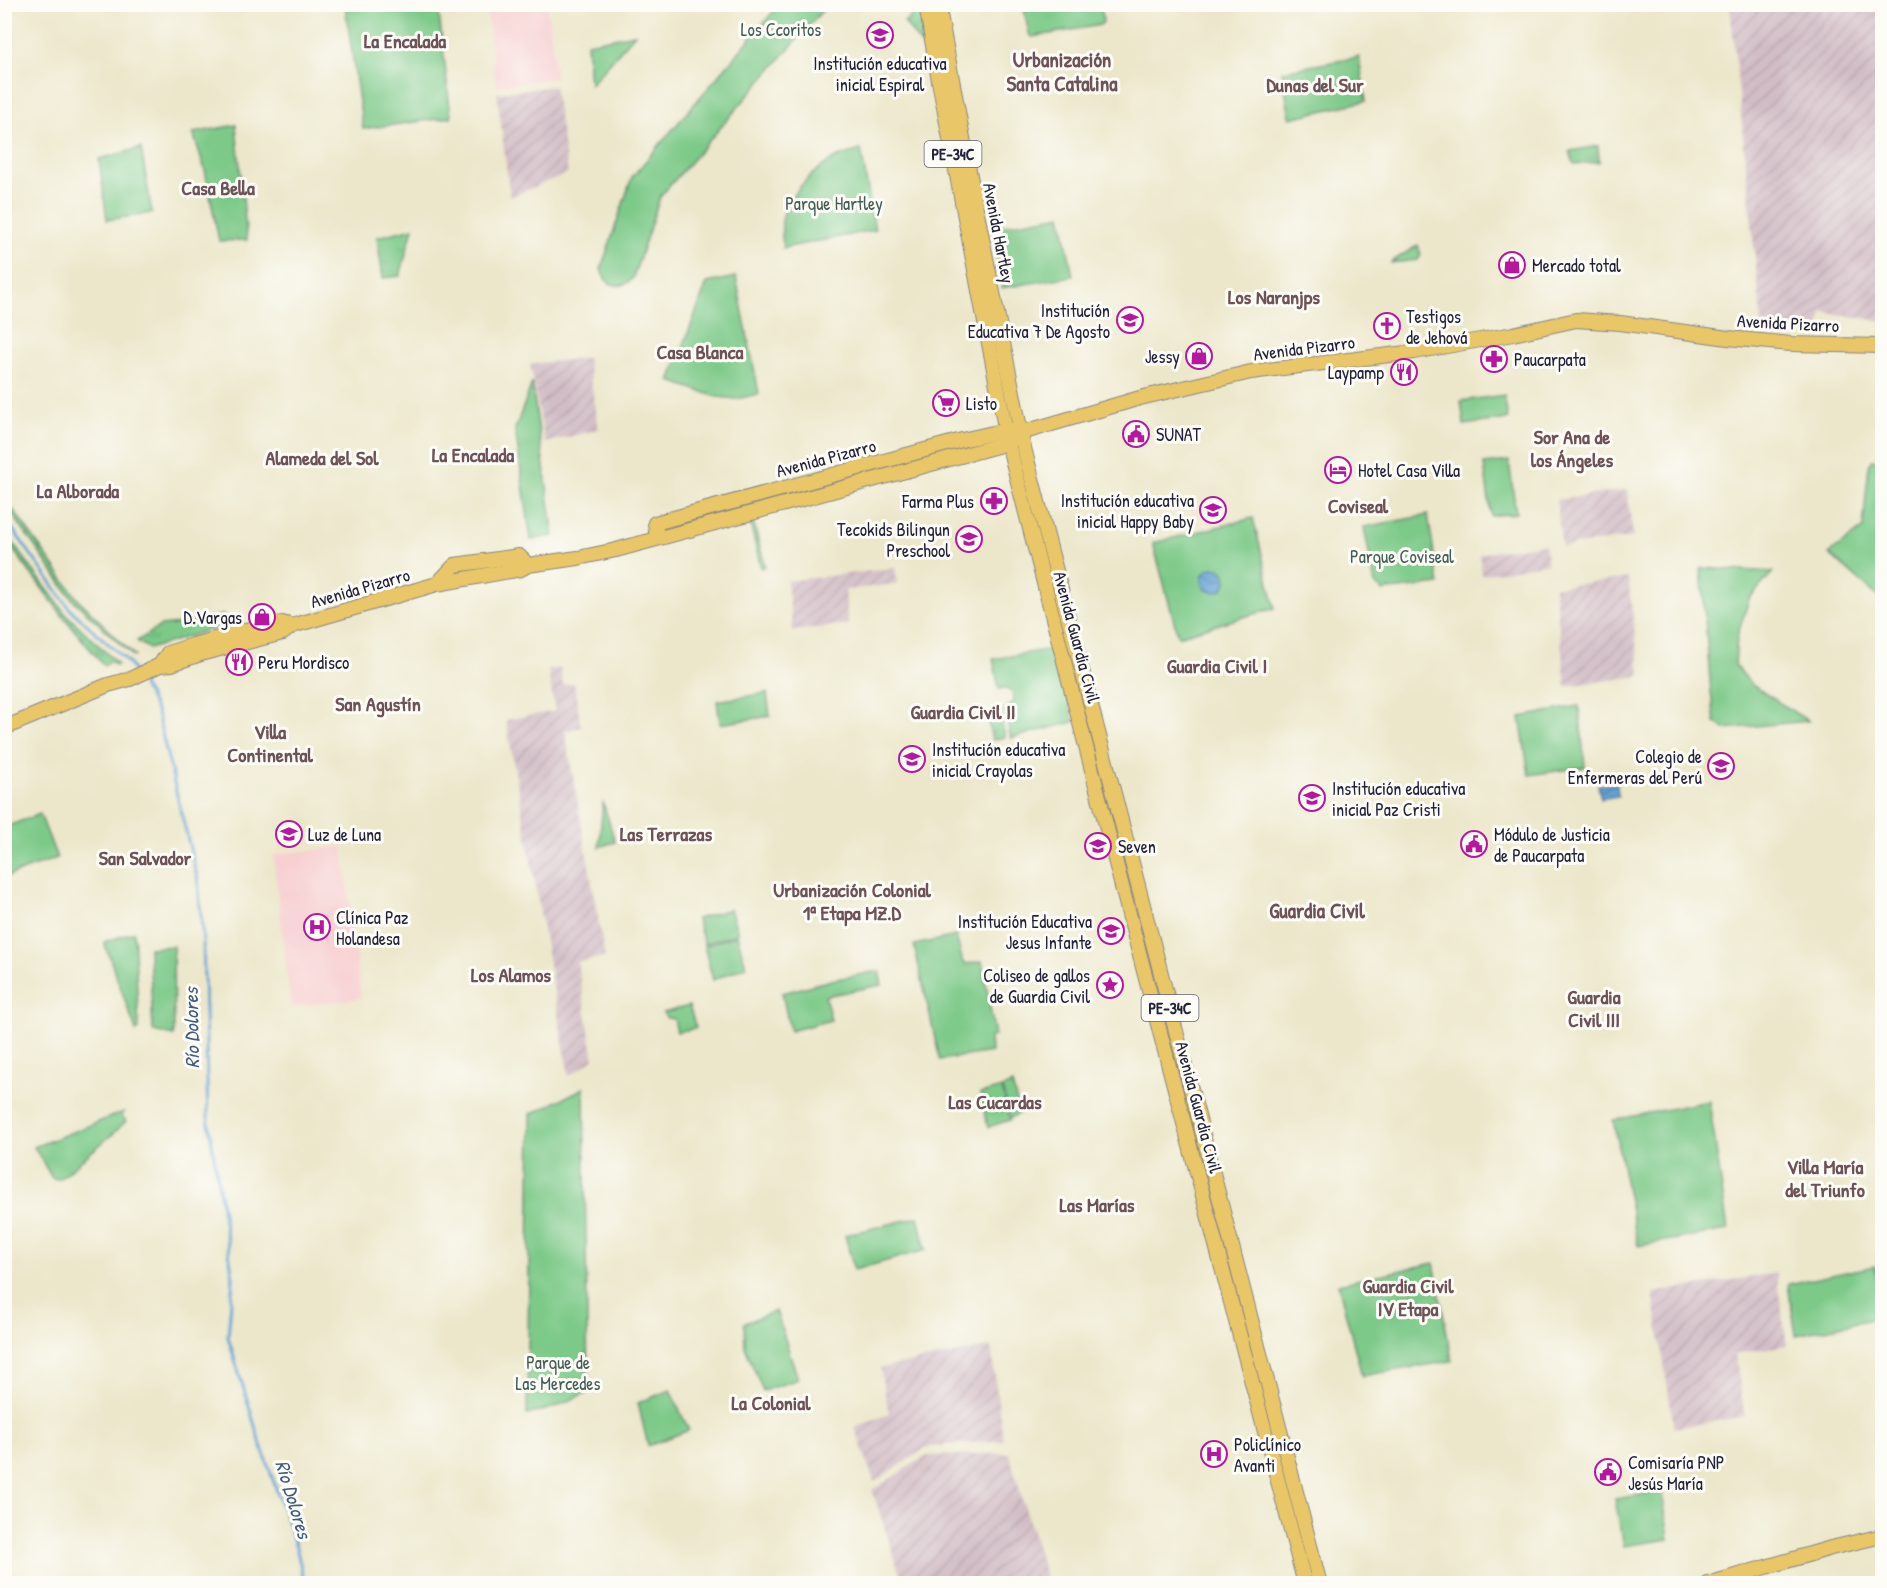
<svg xmlns="http://www.w3.org/2000/svg" width="1887" height="1588" font-family="'Patrick Hand',sans-serif">
  <defs>
    <pattern id="industrial-furrows" width="10" height="10" patternUnits="userSpaceOnUse" patternTransform="scale(1.5)"><rect width="10" height="10" fill="#d2bdc6"/><path d="M-1 1l2-2M0 10L10 0M9 11l2-2" fill="none" stroke="#b4a2ab"/></pattern>
    <pattern id="grass-tufts" width="24" height="20" patternUnits="userSpaceOnUse" patternTransform="scale(1.5)"><rect width="24" height="20" fill="#7cc988"/><path d="M3 7l-1-3M5 7V3M7 7l1-3M15 17l-1-3M17 17v-4M19 17l1-3" fill="none" stroke="#6bac76"/></pattern>
    <pattern id="garden-furrows" width="10" height="10" patternUnits="userSpaceOnUse" patternTransform="scale(1.5)"><rect width="10" height="10" fill="#7cc988"/><path d="M-1 1l2-2M0 10L10 0M9 11l2-2" fill="none" stroke="#6bac76"/></pattern>
    <pattern id="water-waves" width="16" height="10" patternUnits="userSpaceOnUse" patternTransform="scale(1.5)"><rect width="16" height="10" fill="#62a0d4"/><path d="M0 5q4-4 8 0t8 0" fill="none" stroke="#5082ad"/></pattern>
  </defs>
  <rect width="100%" height="100%" fill="#fdfcf7"/>
  <filter id="ink" filterUnits="userSpaceOnUse"><feTurbulence type="fractalNoise" baseFrequency=".0167" numOctaves="2"/><feDisplacementMap in="SourceGraphic" scale="12" xChannelSelector="R" yChannelSelector="G"/><feConvolveMatrix kernelMatrix="1 2 1 2 8 2 1 2 1" color-interpolation-filters="sRGB"/></filter>
  <filter id="wash" filterUnits="userSpaceOnUse"><feTurbulence type="fractalNoise" baseFrequency=".008" numOctaves="4" result="noise"/><feDisplacementMap in="SourceGraphic" scale="24" xChannelSelector="R" yChannelSelector="G"/><feGaussianBlur stdDeviation="1.35" result="paint"/><feColorMatrix in="noise" values="0 0 0 0 0 0 0 0 0 0 0 0 0 0 0 0 0 1.4 0 .05"/><feComposite in="paint" operator="in"/></filter>
  <g filter="url(#wash)">
    <rect width="100%" height="100%" fill="#ece7cb"/>
    <!-- built -->
    <g fill="#f7cfd1">
      <polygon points="486,5 547,5 556,78 496,86"/>
      <polygon points="343,846 361,998 291,1007 273,855"/>
    </g>
    <!-- industrial -->
    <g fill="url(#industrial-furrows)">
      <polygon points="1730,5 1882,5 1882,321 1823,312 1819,328 1762,326"/>
      <polygon points="554,86 568,173 510,197 497,93"/>
      <polygon points="587,358 599,429 545,443 530,364"/>
      <polygon points="1627,490 1633,537 1562,547 1556,500"/>
      <polygon points="1545,544 1547,563 1482,575 1479,554"/>
      <polygon points="895,568 897,584 845,590 848,624 793,631 787,581"/>
      <polygon points="1628,578 1640,676 1566,686 1554,587"/>
      <polygon points="560,668 563,685 574,683 581,727 565,731 605,957 577,962 594,1059 569,1076 506,720 555,711 548,670"/>
      <polygon points="1776,1273 1787,1345 1735,1354 1745,1416 1674,1428 1653,1293"/>
      <polygon points="991,1347 1003,1440 927,1447 874,1482 855,1427 889,1414 880,1368"/>
      <polygon points="1009,1453 1047,1583 903,1583 872,1490 926,1456"/>
    </g>
    <!-- grass -->
    <g fill="url(#grass-tufts)" stroke="#4f7662" stroke-width="1.5">
      <polygon points="1598,146 1599,162 1574,164 1570,151"/>
      <polygon points="413,228 400,276 383,278 377,237"/>
      <polygon points="1418,245 1421,255 1418,260 1390,263"/>
      <polygon points="950,447 951,451 749,508 748,504"/>
      <polygon points="4,497 77,598 135,656 134,657 72,599 5,504"/>
      <polygon points="730,509 731,512 669,529 668,525"/>
      <polygon points="752,517 765,566 761,568 749,519"/>
      <polygon points="5,532 65,613 118,664 115,665 110,661 104,666 62,615 5,539"/>
      <polygon points="223,615 226,625 149,649 137,641 160,626 190,623"/>
      <polygon points="1116,827 1135,894 1130,896 1113,829"/>
      <polygon points="1143,917 1166,1008 1160,1009 1137,919"/>
      <polygon points="1173,1039 1212,1189 1208,1191 1169,1040"/>
      <polygon points="1012,1084 1020,1113 1009,1119 1002,1088"/>
      <polygon points="1220,1221 1250,1332 1245,1334 1216,1222"/>
    </g>
    <!-- park -->
    <g fill="#7cc988" stroke="#4f7662" stroke-width="1.5">
      <polygon points="345,5 438,5 451,117 363,129"/>
      <path d="M779 5H827L660 197 633 278C621 291 605 286 601 269L632 177Z"/>
      <polygon points="1023,5 1101,5 1103,22 1100,25 1032,37 1029,34"/>
      <polygon points="635,34 590,85 587,43"/>
      <polygon points="1359,57 1366,101 1290,118 1282,71"/>
      <polygon points="236,125 247,240 219,241 205,170 193,133"/>
      <polygon points="141,148 152,213 107,220 99,159"/>
      <path d="M861 150 875 230 783 248C782 236 780 221 785 210 794 189 817 167 838 157 845 154 853 152 861 150Z"/>
      <polygon points="1061,215 1073,276 1002,288 991,228"/>
      <polygon points="736,277 759,394 736,399 717,397 670,381 707,283"/>
      <polygon points="532,383 554,536 531,540 515,429"/>
      <polygon points="1504,395 1508,419 1464,425 1461,401"/>
      <polygon points="1872,460 1882,461 1882,600 1829,554 1863,528 1869,464"/>
      <polygon points="1509,461 1516,513 1491,516 1484,464"/>
      <polygon points="1428,515 1439,584 1383,591 1375,584 1364,527"/>
      <polygon points="1253,518 1275,608 1178,636 1153,543"/>
      <polygon points="1701,568 1773,572 1749,599 1737,637 1735,665 1752,685 1808,721 1725,729 1715,722 1711,693"/>
      <polygon points="1056,648 1074,722 1011,738 1004,711 1014,701 1013,693 1005,688 999,689 993,659"/>
      <polygon points="767,693 770,716 720,724 717,701"/>
      <polygon points="1579,706 1585,767 1529,775 1520,717"/>
      <polygon points="603,802 615,842 599,847"/>
      <polygon points="40,814 57,858 8,876 5,864 5,827"/>
      <polygon points="730,909 738,933 704,944 697,919"/>
      <polygon points="134,932 139,1029 136,1031 104,942"/>
      <polygon points="737,935 746,966 713,980 704,946"/>
      <polygon points="956,936 963,963 967,964 982,961 995,1036 990,1037 991,1052 940,1060 914,945"/>
      <polygon points="173,946 174,1036 153,1031 149,948"/>
      <polygon points="879,971 882,985 825,996 831,1020 790,1031 782,993 831,980"/>
      <polygon points="689,1006 696,1028 677,1032 674,1019 667,1018 663,1013"/>
      <polygon points="584,1088 588,1392 555,1407 527,1415 531,1114"/>
      <polygon points="1002,1088 1010,1120 988,1127 980,1094"/>
      <polygon points="1709,1101 1728,1230 1638,1246 1613,1120"/>
      <polygon points="124,1112 122,1116 126,1121 114,1133 59,1179 52,1178 34,1147"/>
      <polygon points="918,1217 926,1250 854,1270 845,1235"/>
      <polygon points="1434,1263 1452,1361 1362,1376 1338,1284"/>
      <polygon points="1875,1266 1882,1317 1796,1335 1788,1284"/>
      <polygon points="776,1311 798,1379 763,1391 745,1347 744,1323"/>
      <polygon points="670,1390 689,1430 648,1446 638,1403"/>
      <polygon points="1662,1491 1669,1539 1624,1546 1615,1499"/>
    </g>
    <!-- garden -->
    <g fill="url(#garden-furrows)" stroke="#4f7662" stroke-width="1.5">
      <polygon points="920,8 928,50 925,50 904,22"/>
      <polygon points="1001,718 1005,737 992,740 988,721"/>
    </g>
    <!-- water -->
    <g fill="url(#water-waves)" stroke="#426188" stroke-width="1.5">
      <circle cx="1214" cy="580" r="12"/>
      <polygon points="1617,784 1618,796 1601,799 1598,785"/>
    </g>
    <g fill="none" stroke-linecap="round" stroke-linejoin="round">
      <!-- stream -->
      <g stroke="#62a0d4" stroke-width="3">
        <polyline points="4,517 70,609 126,660 134,671"/>
        <polyline points="140,679 157,713 198,881 203,940 208,1117 233,1278 228,1337 258,1436 296,1547 305,1584"/>
      </g>
    </g>
  </g>
  <g filter="url(#ink)">
    <g fill="none" stroke-linecap="round" stroke-linejoin="round">
      <defs>
        <g id="major">
          <polyline points="926,4 939,81 1008,443 1129,914 1305,1584"/>
          <polyline points="938,4 976,208 1024,448 1320,1584"/>
          <polyline points="657,538 655,523 962,440 1006,430 1021,433 1140,398 1251,372 1414,352 1513,334 1576,320 1620,323 1728,338 1791,344 1882,346"/>
          <polyline points="437,584 455,565 519,556 528,565"/>
          <polyline points="160,665 168,653 193,645 250,629 282,623 292,626"/>
          <polyline points="4,728 108,685 130,679 160,665 172,664 204,653 283,633 292,626 437,584 521,569 528,565 578,558 616,550 1008,443 1014,439"/>
          <polyline points="1708,1584 1831,1548 1882,1536"/>
        </g>
      </defs>
      <!-- major casing -->
      <use href="#major" stroke="#878483" stroke-width="16"/>
      <!-- major -->
      <use href="#major" stroke="#e9c769" stroke-width="14"/>
    </g>
  </g>
  <!-- icons -->
  <defs>
    <symbol id="school-ring" viewBox="-11 -11 22 22"><circle r="9.5" fill="#fdfcf7" stroke="#b5179e" stroke-width="1.5"/><path d="M0-5L7-2L0 1L-7-2ZM-4 1L0 2.5L4 1V4Q0 6-4 4Z" fill="#b5179e"/></symbol>
    <symbol id="shop-ring" viewBox="-11 -11 22 22"><circle r="9.5" fill="#fdfcf7" stroke="#b5179e" stroke-width="1.5"/><path d="M-5-2.5h2.3a2.7 3.5 0 0 1 5.4 0H5L5.5 6h-11ZM-1.5-2.5h3a1.5 2.3 0 0 0-3 0Z" fill="#b5179e"/></symbol>
    <symbol id="church-ring" viewBox="-11 -11 22 22"><circle r="9.5" fill="#fdfcf7" stroke="#b5179e" stroke-width="1.5"/><path d="M-1.2-6h2.4v3.5h3.3v2.4h-3.3V6h-2.4V-.1h-3.3v-2.4h3.3Z" fill="#b5179e"/></symbol>
    <symbol id="pharmacy-ring" viewBox="-11 -11 22 22"><circle r="9.5" fill="#fdfcf7" stroke="#b5179e" stroke-width="1.5"/><path d="M-2-6h4v4h4v4h-4v4h-4v-4h-4v-4h4Z" fill="#b5179e"/></symbol>
    <symbol id="restaurant-ring" viewBox="-11 -11 22 22"><circle r="9.5" fill="#fdfcf7" stroke="#b5179e" stroke-width="1.5"/><path d="M-5-6h1v4h1v-4h1v4h1v-4h1v5L-1.5 .5V6h-2V.5L-5-1ZM5-6V6H3V1.5H1.5Q1.5-4 5-6Z" fill="#b5179e"/></symbol>
    <symbol id="supermarket-ring" viewBox="-11 -11 22 22"><circle r="9.5" fill="#fdfcf7" stroke="#b5179e" stroke-width="1.5"/><path d="M-6-5.5h2.5l.6 2H6L4.5 2H-2.5L-4.4-4H-6ZM-1.5 3.2a1.3 1.3 0 1 0 .1 0ZM3 3.2a1.3 1.3 0 1 0 .1 0Z" fill="#b5179e"/></symbol>
    <symbol id="civic-ring" viewBox="-11 -11 22 22"><circle r="9.5" fill="#fdfcf7" stroke="#b5179e" stroke-width="1.5"/><path d="M-.6-6.5H3V-4.5H.6V-3L4-1V1h2V6H-6V1h2V-1L-.6-3ZM-1.2 2.5V6h2.4V2.5Z" fill="#b5179e"/></symbol>
    <symbol id="hotel-ring" viewBox="-11 -11 22 22"><circle r="9.5" fill="#fdfcf7" stroke="#b5179e" stroke-width="1.5"/><path d="M-6-4.5h1.5V1H6V5H4.5V3h-9V5H-6ZM-4 0a1.8 1.8 0 1 1 3.6 0ZM.5 0V-2.5h3Q6-2.5 6 0Z" fill="#b5179e"/></symbol>
    <symbol id="university-ring" viewBox="-11 -11 22 22"><circle r="9.5" fill="#fdfcf7" stroke="#b5179e" stroke-width="1.5"/><path d="M0-5L7-2L0 1L-7-2ZM-4 1L0 2.5L4 1V4Q0 6-4 4Z" fill="#b5179e"/></symbol>
    <symbol id="hospital-ring" viewBox="-11 -11 22 22"><circle r="9.5" fill="#fdfcf7" stroke="#b5179e" stroke-width="1.5"/><path d="M-5-5h3v3.5h4V-5h3V5h-3V1.5h-4V5h-3Z" fill="#b5179e"/></symbol>
    <symbol id="sight-ring" viewBox="-11 -11 22 22"><circle r="9.5" fill="#fdfcf7" stroke="#b5179e" stroke-width="1.5"/><path d="M0-6L1.8-2.2L6-1.7L2.9 1.2L3.7 5.4L0 3.3L-3.7 5.4L-2.9 1.2L-6-1.7L-1.8-2.2Z" fill="#b5179e"/></symbol>
  </defs>
  <g fill-rule="evenodd">
    <use href="#school-ring" x="865" y="20" width="30" height="30"/>
    <use href="#shop-ring" x="1497" y="250" width="30" height="30"/>
    <use href="#school-ring" x="1115" y="305" width="30" height="30"/>
    <use href="#church-ring" x="1372" y="311" width="30" height="30"/>
    <use href="#shop-ring" x="1184" y="341" width="30" height="30"/>
    <use href="#pharmacy-ring" x="1479" y="344" width="30" height="30"/>
    <use href="#restaurant-ring" x="1389" y="357" width="30" height="30"/>
    <use href="#supermarket-ring" x="931" y="388" width="30" height="30"/>
    <use href="#civic-ring" x="1121" y="419" width="30" height="30"/>
    <use href="#hotel-ring" x="1323" y="455" width="30" height="30"/>
    <use href="#pharmacy-ring" x="979" y="486" width="30" height="30"/>
    <use href="#school-ring" x="1198" y="495" width="30" height="30"/>
    <use href="#school-ring" x="954" y="524" width="30" height="30"/>
    <use href="#shop-ring" x="247" y="602" width="30" height="30"/>
    <use href="#restaurant-ring" x="224" y="647" width="30" height="30"/>
    <use href="#school-ring" x="897" y="744" width="30" height="30"/>
    <use href="#university-ring" x="1706" y="751" width="30" height="30"/>
    <use href="#school-ring" x="1297" y="783" width="30" height="30"/>
    <use href="#school-ring" x="274" y="819" width="30" height="30"/>
    <use href="#civic-ring" x="1459" y="829" width="30" height="30"/>
    <use href="#school-ring" x="1083" y="831" width="30" height="30"/>
    <use href="#hospital-ring" x="302" y="912" width="30" height="30"/>
    <use href="#school-ring" x="1096" y="916" width="30" height="30"/>
    <use href="#sight-ring" x="1095" y="970" width="30" height="30"/>
    <use href="#hospital-ring" x="1199" y="1439" width="30" height="30"/>
    <use href="#civic-ring" x="1593" y="1457" width="30" height="30"/>
  </g>
  <g text-anchor="middle" dominant-baseline="central" stroke-width="6" stroke-linejoin="round" paint-order="stroke">
    <!-- shield labels -->
    <g fill="#fdfcf7" stroke="#646373" stroke-width="1.5">
      <rect x="924.5" y="141" width="57" height="26" rx="4.5"/>
      <rect x="1141.5" y="995" width="57" height="26" rx="4.5"/>
    </g>
    <g font-size="16" font-weight="bold" fill="#22223b">
      <text x="953" y="154">PE-34C</text>
      <text x="1170" y="1008">PE-34C</text>
    </g>
    <!-- park labels -->
    <g font-size="18" fill="#425c56" stroke="#fdfcf7">
      <text x="781" y="29">Los Ccoritos</text>
      <text x="834" y="203">Parque Hartley</text>
      <text x="1402" y="556">Parque Coviseal</text>
      <text x="558" y="1362">Parque de<tspan x="558" dy="21">Las Mercedes</tspan></text>
    </g>
    <!-- poi labels -->
    <g font-size="18" fill="#22223b" stroke="#fdfcf7" text-anchor="start">
      <text x="880" y="63" text-anchor="middle">Institución educativa<tspan x="880" dy="21">inicial Espiral</tspan></text>
      <text x="1532" y="265">Mercado total</text>
      <text x="1110" y="310" text-anchor="end">Institución<tspan x="1110" dy="21">Educativa 7 De Agosto</tspan></text>
      <text x="1406" y="316">Testigos<tspan x="1406" dy="21">de Jehová</tspan></text>
      <text x="1180" y="356" text-anchor="end">Jessy</text>
      <text x="1514" y="359">Paucarpata</text>
      <text x="1384" y="372" text-anchor="end">Laypamp</text>
      <text x="966" y="403">Listo</text>
      <text x="1156" y="434">SUNAT</text>
      <text x="1358" y="470">Hotel Casa Villa</text>
      <text x="1194" y="500" text-anchor="end">Institución educativa<tspan x="1194" dy="21">inicial Happy Baby</tspan></text>
      <text x="974" y="501" text-anchor="end">Farma Plus</text>
      <text x="950" y="529" text-anchor="end">Tecokids Bilingun<tspan x="950" dy="21">Preschool</tspan></text>
      <text x="242" y="617" text-anchor="end">D.Vargas</text>
      <text x="258" y="662">Peru Mordisco</text>
      <text x="932" y="749">Institución educativa<tspan x="932" dy="21">inicial Crayolas</tspan></text>
      <text x="1702" y="756" text-anchor="end">Colegio de<tspan x="1702" dy="21">Enfermeras del Perú</tspan></text>
      <text x="1332" y="788">Institución educativa<tspan x="1332" dy="21">inicial Paz Cristi</tspan></text>
      <text x="308" y="834">Luz de Luna</text>
      <text x="1494" y="834">Módulo de Justicia<tspan x="1494" dy="21">de Paucarpata</tspan></text>
      <text x="1118" y="846">Seven</text>
      <text x="336" y="917">Clínica Paz<tspan x="336" dy="21">Holandesa</tspan></text>
      <text x="1092" y="921" text-anchor="end">Institución Educativa<tspan x="1092" dy="21">Jesus Infante</tspan></text>
      <text x="1090" y="975" text-anchor="end">Coliseo de gallos<tspan x="1090" dy="21">de Guardia Civil</tspan></text>
      <text x="1234" y="1444">Policlínico<tspan x="1234" dy="21">Avanti</tspan></text>
      <text x="1628" y="1462">Comisaría PNP<tspan x="1628" dy="21">Jesús María</tspan></text>
    </g>
    <!-- street labels -->
    <g font-size="18" fill="#22223b" stroke="#fdfcf7">
      <text transform="translate(999 233) rotate(79)">Avenida Hartley</text>
      <text transform="translate(1788 323) rotate(3)">Avenida Pizarro</text>
      <text transform="translate(1304 348) rotate(-7)">Avenida Pizarro</text>
      <text transform="translate(826 458) rotate(-15)">Avenida Pizarro</text>
      <text transform="translate(360 588) rotate(-16)">Avenida Pizarro</text>
      <text transform="translate(1077 637) rotate(75)">Avenida Guardia Civil</text>
      <text transform="translate(1199 1107) rotate(75)">Avenida Guardia Civil</text>
    </g>
    <!-- neighbourhood labels -->
    <g font-size="20" font-weight="bold" fill="#6d5357" stroke="#fdfcf7">
      <text x="405" y="40">La Encalada</text>
      <text x="1315" y="84">Dunas del Sur</text>
      <text x="218" y="187">Casa Bella</text>
      <text x="1274" y="296">Los Naranjps</text>
      <text x="700" y="351">Casa Blanca</text>
      <text x="1572" y="436">Sor Ana de<tspan x="1572" dy="23">los Ángeles</tspan></text>
      <text x="473" y="454">La Encalada</text>
      <text x="322" y="457">Alameda del Sol</text>
      <text x="78" y="490">La Alborada</text>
      <text x="1358" y="505">Coviseal</text>
      <text x="1217" y="665">Guardia Civil I</text>
      <text x="378" y="703">San Agustín</text>
      <text x="963" y="711">Guardia Civil II</text>
      <text x="270" y="731">Villa<tspan x="270" dy="23">Continental</tspan></text>
      <text x="666" y="833">Las Terrazas</text>
      <text x="145" y="857">San Salvador</text>
      <text x="852" y="889">Urbanización Colonial<tspan x="852" dy="23">1ª Etapa MZ.D</tspan></text>
      <text x="511" y="974">Los Alamos</text>
      <text x="1594" y="996">Guardia<tspan x="1594" dy="23">Civil III</tspan></text>
      <text x="995" y="1101">Las Cucardas</text>
      <text x="1825" y="1166">Villa María<tspan x="1825" dy="23">del Triunfo</tspan></text>
      <text x="1097" y="1204">Las Marías</text>
      <text x="1408" y="1285">Guardia Civil<tspan x="1408" dy="23">IV Etapa</tspan></text>
      <text x="771" y="1402">La Colonial</text>
    </g>
    <!-- water labels -->
    <g font-size="20" font-style="italic" fill="#3f5b80" stroke="#fdfcf7">
      <text transform="translate(191 1028) rotate(-91)">Río Dolores</text>
      <text transform="translate(294 1499) rotate(73)">Río Dolores</text>
    </g>
    <!-- quarter labels -->
    <g font-size="21" font-weight="bold" fill="#6d5357" stroke="#fdfcf7">
      <text x="1062" y="59">Urbanización<tspan x="1062" dy="24">Santa Catalina</tspan></text>
      <text x="1317" y="910">Guardia Civil</text>
    </g>
  </g>
  <!-- margin -->
  <rect width="1887" height="1588" fill="none" stroke="#fdfcf7" stroke-width="24"/>
</svg>
